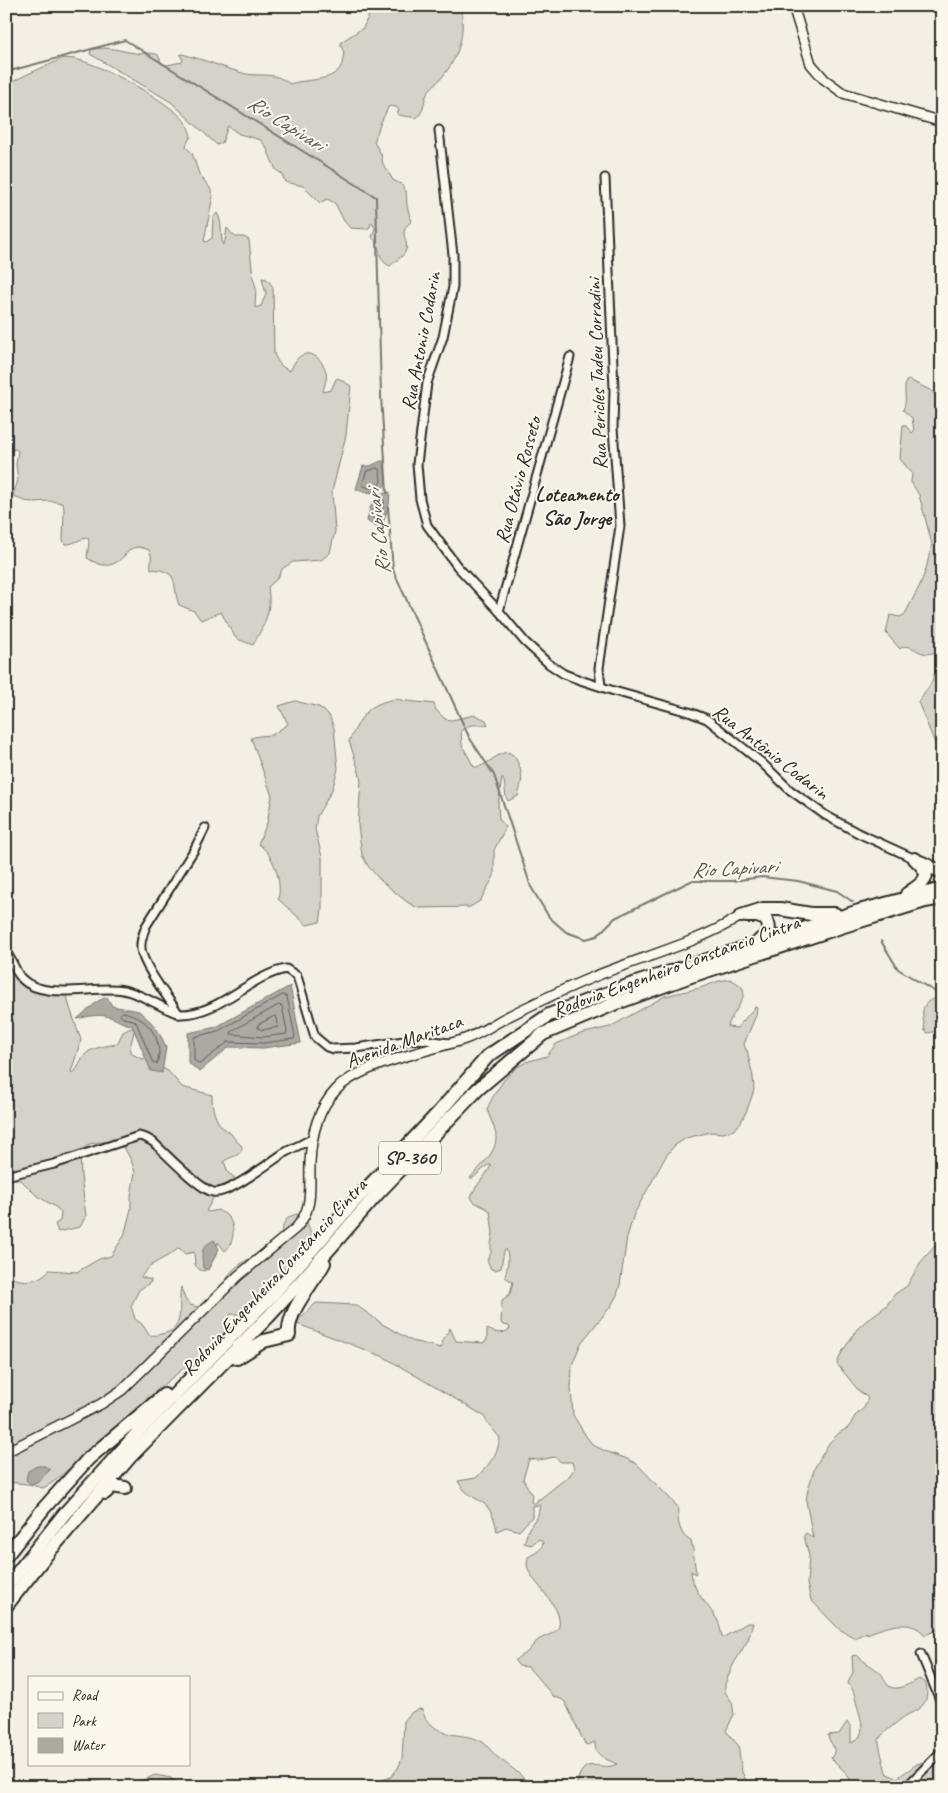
<svg xmlns="http://www.w3.org/2000/svg" width="948" height="1793" font-family="Caveat,sans-serif">
  <rect width="100%" height="100%" fill="#f3efe4"/>
  <filter id="ink" filterUnits="userSpaceOnUse"><feTurbulence type="fractalNoise" baseFrequency=".02" numOctaves="2"/><feDisplacementMap in="SourceGraphic" scale="10" xChannelSelector="R" yChannelSelector="G"/><feConvolveMatrix kernelMatrix="1 2 1 2 8 2 1 2 1" color-interpolation-filters="sRGB"/></filter>
  <g filter="url(#ink)">
    <!-- green -->
    <g fill="#d5d2c9" stroke="#807e7a" fill-rule="evenodd">
      <path d="M373 6H461C465 33 460 55 443 76 439 82 430 87 427 94 423 102 425 112 416 118 410 116 402 117 397 114L399 110 396 107 389 106 381 122 374 142 381 154 383 164 393 180 401 184 406 191 407 205 411 222C396 232 411 241 405 252 403 257 394 262 390 266 376 260 382 246 372 237L375 228 373 223H371L370 227 367 229 350 228 344 221 335 203 327 199 320 203 303 186 285 182 282 174 276 170 266 147 261 140 239 134 228 126 222 143 217 145 171 102 90 54 91 50C107 45 119 51 135 53 143 55 150 51 158 55L162 64 167 65 182 62 183 60 180 55 182 54C202 59 222 67 242 73 261 78 272 70 290 84 304 79 331 82 340 68 343 64 343 57 344 52L341 46V42L363 28Z"/>
      <path d="M937 6H942V72L940 73C937 50 936 29 937 6Z"/>
      <path d="M63 58C68 59 74 58 79 60 105 67 160 97 180 116 186 122 189 128 191 136L187 143 186 147 192 153 199 174 210 188 213 196 204 241 206 242 212 238 213 218 217 213C223 222 220 235 223 245L225 241 227 228 235 237H244L249 240 253 277 256 288 255 308 261 306 266 294 262 278 267 279 273 287 274 353C277 362 281 367 290 371 293 366 295 360 299 357 311 348 323 360 326 372 328 377 324 386 323 392L331 390 336 379 338 378 351 386 346 435 332 492 335 531 330 553 321 560 293 562 283 568 277 579 268 587C272 612 265 623 253 645L240 640 235 637 221 612 201 620 194 611 179 605C171 585 182 571 151 569 150 562 153 556 149 550 144 548 138 546 133 548 130 549 126 554 124 556 111 569 102 567 87 558L89 542 88 538C80 538 73 545 65 544L63 540 64 509 63 504C46 496 30 509 13 495L18 480 16 464 18 451 16 449 6 451V86C24 74 44 68 63 58Z"/>
      <path d="M909 380 930 390 942 399V469L938 488 942 498V653L940 651C935 652 929 655 923 653 915 651 908 642 900 649L886 633 890 615 900 617 905 614 920 585 926 569 932 544 919 495 911 482 912 473 900 459 903 425H905L912 433 914 431 912 418 903 410C908 400 903 391 906 381Z"/>
      <path d="M942 673V744L939 753 918 702C924 691 932 686 934 674Z"/>
      <path d="M396 699C409 702 421 702 434 704L436 710 445 719 452 720 475 715 486 720 488 725C478 725 467 723 461 731L462 745 474 767C489 769 506 738 517 761 524 776 522 781 518 796L508 801C503 793 507 784 502 778L498 805 499 819 506 827 494 850V876L480 901 470 907 418 908 407 902 380 880 368 866 362 855 358 826 361 781 358 768 349 741C362 716 366 704 396 699Z"/>
      <path d="M295 701 319 707 329 715 334 728 338 769 332 790 317 816 315 829 322 857V909L320 922 307 925 278 899C283 883 273 852 258 844L267 823 272 796 251 738 259 736 272 735 288 724 279 706Z"/>
      <path d="M6 938 8 940 9 950 14 963 32 983 67 994 69 1005 81 1040 71 1072 73 1073C79 1068 79 1062 84 1056 90 1047 107 1046 117 1044L123 1032 131 1028H135L130 1047 132 1054 142 1059 150 1057 155 1064 168 1071 182 1087 212 1095C212 1107 214 1120 224 1129 230 1134 226 1128 231 1134 234 1138 237 1142 242 1146 242 1157 231 1156 224 1161L228 1173 234 1177V1181L216 1193 206 1211 209 1212 218 1210C221 1212 226 1214 228 1217 236 1226 234 1244 225 1251L218 1242 215 1257 205 1271 200 1270 195 1265 194 1252 185 1254 179 1248C165 1260 151 1261 141 1277L151 1280V1282L139 1290 131 1306 135 1319 142 1324 149 1335C154 1336 157 1335 161 1334 187 1330 177 1307 181 1287L185 1299 190 1305 206 1309C210 1306 215 1303 217 1299 223 1290 225 1279 232 1271 244 1259 268 1250 277 1239 286 1228 280 1218 297 1214 308 1219 309 1227 312 1238L318 1239 283 1274 270 1284 252 1308 240 1314H231L229 1318 230 1329 213 1352 196 1358 139 1405 79 1461C65 1470 58 1481 43 1488L27 1484 6 1482V1275C20 1283 38 1283 49 1270L77 1272 99 1259 111 1256 124 1236 131 1209V1196L135 1172 131 1160 125 1149 114 1143 102 1142 89 1144 80 1152 81 1176 86 1216 80 1227 58 1232 55 1224 60 1221 61 1213 57 1208 36 1195 22 1181 6 1176Z"/>
      <path d="M730 979C733 981 738 983 741 986 751 996 729 1016 728 1027L737 1028 755 1007 757 1008 756 1015 744 1044 746 1050H747L753 1077 754 1090 747 1110 741 1122 734 1130 723 1133 711 1132 686 1138 674 1146 666 1156 634 1214 627 1237 620 1285 617 1295 611 1306 581 1343 572 1365 571 1389 573 1415 586 1436 593 1445 605 1451 625 1458 637 1464 678 1507C677 1519 679 1536 691 1541 694 1550 694 1562 696 1573L695 1574 691 1571C692 1591 708 1604 718 1621 720 1626 721 1632 722 1637H724L747 1623H753L748 1640 733 1665 725 1684V1692L732 1702 734 1714 726 1731 738 1745 742 1772 749 1787H576C583 1751 600 1773 617 1764 606 1759 594 1756 595 1742L588 1745 585 1744 565 1702 561 1699 554 1697 528 1667 519 1666 515 1661C518 1656 522 1656 527 1652 531 1649 533 1644 537 1641 543 1636 557 1634 559 1626 564 1607 529 1581 527 1565 527 1562 528 1559 528 1557 535 1553 542 1551 543 1542L539 1539 531 1545 524 1543 529 1528 538 1515 540 1505 532 1506V1517L519 1531 506 1527 497 1531C490 1492 471 1506 458 1481L476 1478C489 1464 497 1457 500 1438L487 1422 484 1416 384 1357 295 1323 316 1303 356 1305 384 1325 412 1341 441 1348 443 1340 450 1328 456 1341 483 1343 487 1340V1329C496 1333 502 1335 510 1329L509 1326 503 1325 501 1323 502 1300 510 1294 513 1282 505 1277C507 1268 510 1258 506 1249L504 1251 501 1268 495 1270 491 1269 487 1260 491 1253V1245L493 1233 490 1211 486 1208 474 1202 471 1197C475 1185 486 1177 491 1165H488L473 1178H470C480 1166 501 1150 495 1131 494 1125 489 1117 487 1109L495 1093 504 1080 516 1068 526 1062 547 1056 556 1044 580 1034 610 1027 665 996 700 988 719 981ZM555 1457 561 1462H572L574 1469 570 1475 540 1499H538L535 1504 531 1502 532 1495 523 1479 529 1459 539 1460Z"/>
      <path d="M936 998 942 999V1035L938 1031 928 1033 925 1031C923 1016 918 1003 936 998Z"/>
      <path d="M942 1238V1628L925 1635C911 1617 885 1627 867 1634V1632L855 1638 839 1629 811 1600 807 1584 809 1556 804 1536 806 1533 813 1538 806 1501 808 1489 815 1467 829 1443 839 1433 849 1427 855 1416 864 1408 868 1398 859 1391 837 1364 841 1354 857 1329 867 1320 886 1306 895 1294 907 1286 920 1263Z"/>
      <path d="M857 1655C862 1661 871 1665 878 1671 884 1675 883 1679 887 1684 894 1694 911 1683 919 1679L926 1683C929 1700 925 1707 909 1714 904 1716 895 1724 890 1728 886 1731 881 1735 879 1740 878 1742 885 1770 887 1774L897 1778 917 1764 942 1756V1787H854L847 1774 831 1758C839 1748 829 1744 828 1735L839 1734 847 1722 851 1727V1743C868 1736 861 1719 857 1705 854 1695 855 1692 848 1683L853 1672 852 1656Z"/>
      <path d="M420 1709 423 1710C424 1718 426 1720 432 1725 446 1738 463 1733 479 1740 487 1744 490 1750 496 1756 508 1766 522 1773 530 1787H362L391 1777 398 1768 402 1759 404 1721 412 1712Z"/>
      <path d="M155 1775 171 1778 181 1787H80V1781C93 1778 103 1785 116 1786 129 1787 143 1780 155 1775Z"/>
    </g>
    <!-- water -->
    <g fill="#aca9a2" stroke="#787772">
      <path d="M381 461H384L386 483 380 492C372 493 364 493 356 489L363 466H370Z"/>
      <polygon points="390,492 389,505 382,526 376,527 367,521 370,508 377,495"/>
      <polygon points="290,986 301,1043 263,1048 229,1047 199,1072 188,1062 188,1033 216,1027"/>
      <path d="M107 997 112 1006 139 1011 152 1023 162 1038 166 1047 162 1073 151 1071 132 1025C123 1024 120 1021 113 1018 100 1013 90 1016 77 1019L98 1001Z"/>
      <path d="M214 1240 219 1249 208 1270 203 1268C202 1253 199 1248 214 1240Z"/>
      <polygon points="37,1466 45,1466 50,1470 37,1482 31,1484 26,1480 28,1471"/>
    </g>
    <g fill="none" stroke-linecap="round" stroke-linejoin="round">
      <!-- shore -->
      <g stroke="#5f5d5b" stroke-width="1">
        <polygon points="377,468 380,470 381,481 378,486 371,488 363,486 363,484 366,472"/>
        <polygon points="381,500 384,500 384,504 379,520 376,521 373,518 374,510"/>
        <polygon points="283,995 287,997 295,1036 294,1039 263,1043 228,1042 200,1064 194,1060 194,1037 218,1031"/>
        <polygon points="279,1005 282,1006 287,1031 286,1034 263,1037 231,1034 232,1031"/>
        <path d="M123 1012C147 1016 165 1040 157 1064L153 1063 136 1022 133 1020 123 1018 120 1015Z"/>
        <polygon points="275,1016 277,1018 278,1027 262,1030 258,1028 258,1025"/>
      </g>
      <!-- stream -->
      <g stroke="#787772" stroke-width="2">
        <polyline points="6,72 125,40 376,197 381,396 387,493"/>
        <polyline points="388,507 393,570 469,737 494,775 531,887 549,917 566,932 586,939 597,936 615,918 691,881 732,881 762,877 798,881 837,891 853,902"/>
        <polyline points="881,941 898,969 942,996"/>
      </g>
      <defs>
        <g id="minor">
          <polyline points="439,130 453,255 453,287 443,337 427,383 417,464 420,499 427,525 457,566 499,611 525,642 549,664 564,674 580,680 614,691 689,712 707,719 761,762 790,790 825,815 858,833 915,859"/>
          <polyline points="499,611 570,357"/>
          <polyline points="601,686 599,668 620,526 613,428 614,389 605,178"/>
          <path d="M6 953C13 960 15 972 22 979 44 1001 96 985 123 990 144 994 160 1008 180 1014 219 1015 249 976 286 969L297 976 315 1037 327 1047 333 1049 356 1048 418 1039 449 1043"/>
          <path d="M179 1014C169 999 143 966 141 949 140 941 143 934 146 926L194 850 205 828"/>
          <path d="M6 1176 54 1164 139 1136 146 1138 153 1142C166 1154 198 1188 213 1192 227 1196 270 1162 284 1153 293 1148 302 1144 312 1139"/>
          <polyline points="921,1654 942,1705"/>
          <polyline points="906,1787 942,1751"/>
        </g>
        <g id="tertiary">
          <polyline points="793,6 811,64 824,79 843,93 942,122"/>
          <path d="M6 1452 101 1404 122 1390 238 1276 296 1228C314 1208 309 1188 310 1163 311 1136 317 1110 336 1090 361 1063 429 1051 465 1039 479 1034 492 1025 505 1018 533 1004 562 990 591 978 641 957 696 944 741 916"/>
        </g>
        <g id="motorway">
          <polyline points="920,862 942,872"/>
          <path d="M907 894C924 882 935 877 915 859"/>
          <polyline points="741,916 763,909 780,909 811,914 835,914"/>
          <path d="M746 916H757L766 919C772 931 768 934 759 941"/>
          <path d="M237 1358 264 1341 289 1335C286 1311 314 1283 324 1263"/>
          <polyline points="105,1493 112,1486 125,1488"/>
          <polyline points="6,1556 44,1508 88,1459 164,1395"/>
          <polyline points="6,1587 65,1513 141,1429 274,1293 352,1204 439,1112 488,1056 549,1015 633,984 859,911 942,889"/>
          <polyline points="6,1606 47,1554 130,1457 268,1317 303,1279 379,1192 478,1089 543,1034 614,1004 688,977 844,926 925,901 942,898"/>
        </g>
      </defs>
      <!-- minor casing -->
      <use href="#minor" stroke="#2b2b2b" stroke-width="11"/>
      <!-- tertiary casing -->
      <use href="#tertiary" stroke="#2b2b2b" stroke-width="12"/>
      <!-- motorway casing -->
      <use href="#motorway" stroke="#2b2b2b" stroke-width="16"/>
      <!-- minor -->
      <use href="#minor" stroke="#fbf7ec" stroke-width="7"/>
      <!-- tertiary -->
      <use href="#tertiary" stroke="#fbf7ec" stroke-width="9"/>
      <!-- motorway -->
      <use href="#motorway" stroke="#fbf7ec" stroke-width="12"/>
    </g>
  </g>
  <g text-anchor="middle" dominant-baseline="central" stroke-width="4" stroke-linejoin="round" paint-order="stroke">
    <!-- shield labels -->
    <rect fill="#fbf7ec" stroke="#696865" stroke-width="1" x="379" y="1141.5" width="62" height="33" rx="4"/>
    <g font-size="19" font-weight="bold" fill="#2b2b2b">
      <text x="410" y="1158">SP-360</text>
    </g>
    <!-- street labels -->
    <g font-size="20" fill="#2b2b2b" stroke="#fbf7ec">
      <text transform="translate(421 341) rotate(-79)">Rua Antonio Codarin</text>
      <text transform="translate(597 374) rotate(-92)">Rua Pericles Tadeu Corradini</text>
      <text transform="translate(518 480) rotate(-75)">Rua Otávio Rosseto</text>
      <text transform="translate(771 752) rotate(38)">Rua Antônio Codarin</text>
      <text transform="translate(676 966) rotate(-20)">Rodovia Engenheiro Constancio Cintra</text>
      <text transform="translate(404 1041) rotate(-20)">Avenida Maritaca</text>
      <text transform="translate(274 1277) rotate(-47)">Rodovia Engenheiro Constancio Cintra</text>
    </g>
    <!-- water labels -->
    <g font-size="21" font-style="italic" fill="#585755" stroke="#fbf7ec">
      <text transform="translate(286 123) rotate(32)">Rio Capivari</text>
      <text transform="translate(378 532) rotate(-97)">Rio Capivari</text>
      <text transform="translate(734 868) rotate(-3)">Rio Capivari</text>
    </g>
    <!-- neighbourhood labels -->
    <g font-size="21" font-weight="bold" fill="#2b2b2b" stroke="#fbf7ec">
      <text x="577" y="494">Loteamento<tspan x="577" dy="24">São Jorge</tspan></text>
    </g>
  </g>
  <!-- margin -->
  <rect width="948" height="1793" fill="none" stroke="#fbf7ec" stroke-width="25"/>
  <rect x="12" y="12" width="923" height="1768" fill="none" stroke="#2b2b2b" stroke-width="2" filter="url(#ink)"/>
  <!-- legend -->
  <rect x="28" y="1676" width="162" height="90" fill="#fbf7ec" stroke="#a8a59f"/>
  <rect x="38" y="1692" width="25" height="8" fill="#fbf7ec" stroke="#a8a59f"/>
  <text x="72" y="1700" font-size="15" fill="#2b2b2b">Road</text>
  <rect x="38" y="1713" width="25" height="15" fill="#d5d2c9" stroke="#a8a59f"/>
  <text x="72" y="1726" font-size="15" fill="#2b2b2b">Park</text>
  <rect x="38" y="1738" width="25" height="15" fill="#aca9a2" stroke="#a8a59f"/>
  <text x="72" y="1750" font-size="15" fill="#2b2b2b">Water</text>
</svg>
